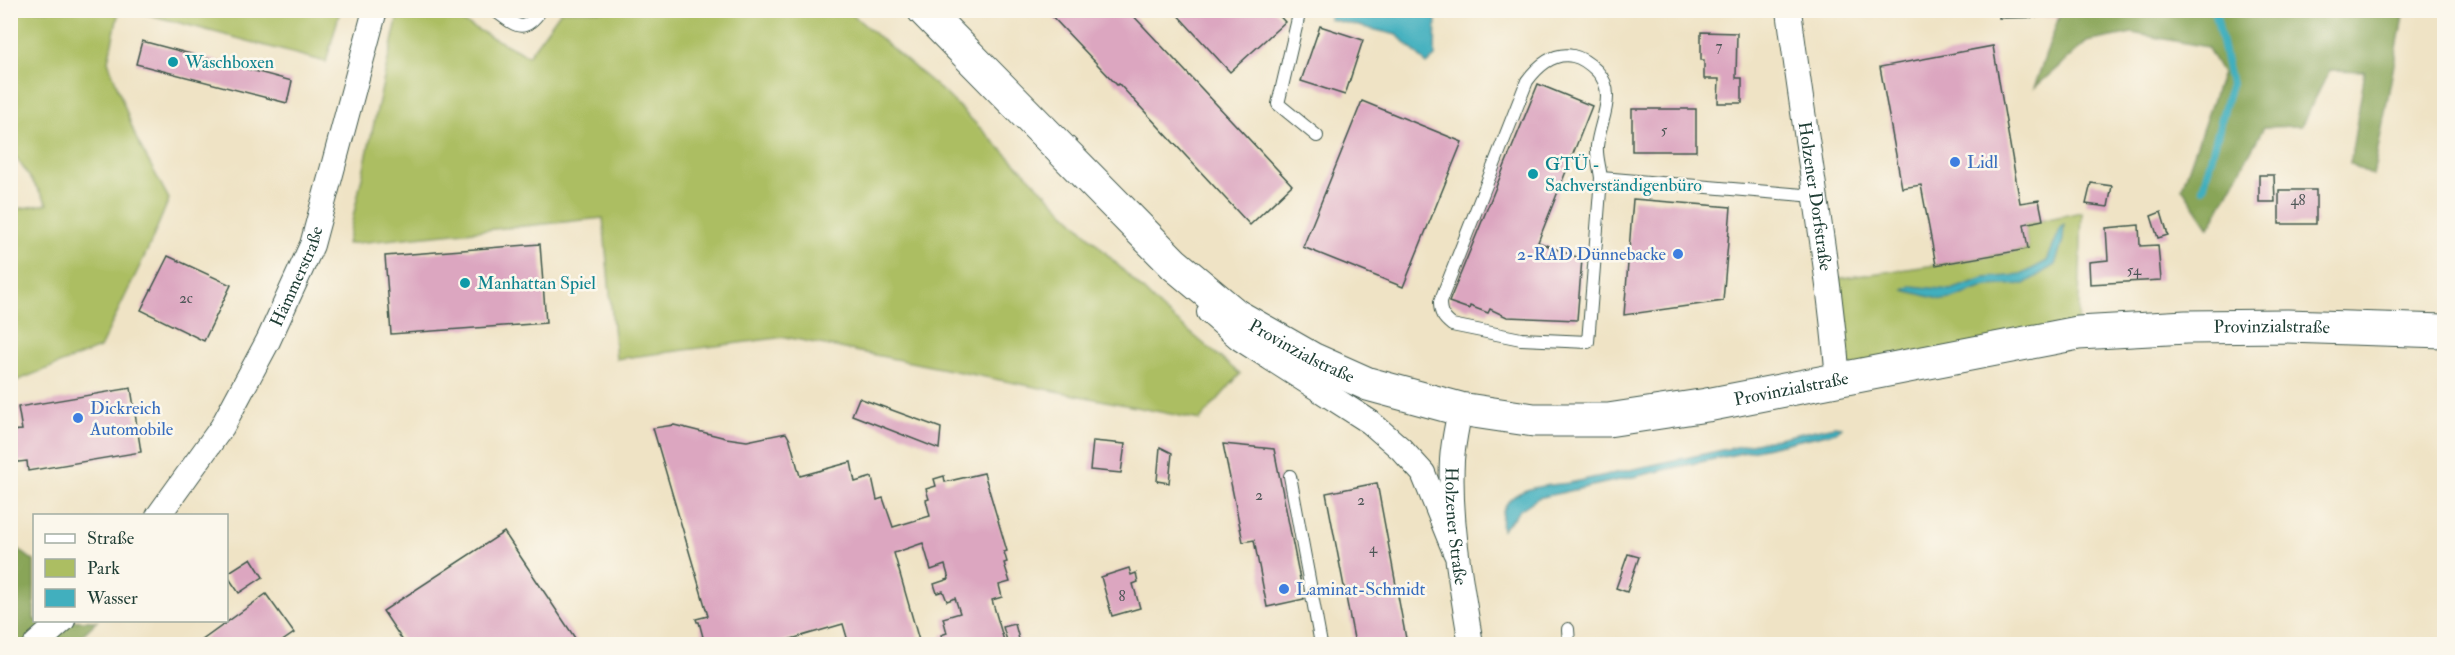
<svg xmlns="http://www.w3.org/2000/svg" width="2455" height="655" font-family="'IM FELL Double Pica',serif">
  <rect width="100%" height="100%" fill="#fbf7ec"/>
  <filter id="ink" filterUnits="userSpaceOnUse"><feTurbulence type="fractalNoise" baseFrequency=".0167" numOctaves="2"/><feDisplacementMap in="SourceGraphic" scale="12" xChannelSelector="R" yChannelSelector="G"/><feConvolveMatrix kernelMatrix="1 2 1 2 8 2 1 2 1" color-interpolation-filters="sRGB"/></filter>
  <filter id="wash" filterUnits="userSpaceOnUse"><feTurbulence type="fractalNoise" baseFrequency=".008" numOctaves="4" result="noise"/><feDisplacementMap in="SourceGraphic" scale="24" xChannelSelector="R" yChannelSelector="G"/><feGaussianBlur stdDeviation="1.35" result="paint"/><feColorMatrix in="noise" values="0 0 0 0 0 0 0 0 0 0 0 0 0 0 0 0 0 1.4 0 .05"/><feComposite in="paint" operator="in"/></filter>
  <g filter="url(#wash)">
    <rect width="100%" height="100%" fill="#efe3c5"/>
    <!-- green -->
    <g fill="#acbe62" stroke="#667e4b" stroke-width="1.5">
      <polygon points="11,10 119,11 108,61 136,138 169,199 149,247 100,348 11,383 11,210 48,204 11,150"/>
      <polygon points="135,11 340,11 326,62"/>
      <polygon points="399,11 442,11 528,56 561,11 848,11 948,96 1161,308 1240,374 1200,420 785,337 616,359 603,218 347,244"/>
      <polygon points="2082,212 2078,333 1838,380 1828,280 1936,265 2028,249 2024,224"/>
    </g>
    <!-- forest -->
    <g fill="#89a558" stroke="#547146" stroke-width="1.5">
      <polygon points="2061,11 2404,11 2373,176 2350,163 2365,71 2330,70 2301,126 2264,127 2209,228 2182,188 2222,73 2207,47 2132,33 2087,42 2034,88"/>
      <polygon points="10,543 34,561 34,620 97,621 73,644 11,644"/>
    </g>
    <!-- water -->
    <g fill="#41afbe" stroke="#307679" stroke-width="1.5">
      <polygon points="1331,11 1436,11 1435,57 1427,64 1397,35 1329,19"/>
      <polygon points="2064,225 2063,240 2055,265 2024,284 1987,286 1952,299 1942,300 1904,290 1911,286 1951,290 1984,278 2021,275 2047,261 2061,227"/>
      <path d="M1834 426 1842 427 1836 432 1538 498 1520 510 1502 530C1496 488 1538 486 1569 483Z"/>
    </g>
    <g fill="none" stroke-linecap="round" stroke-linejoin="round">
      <!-- stream -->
      <polyline stroke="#41afbe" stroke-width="8" points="2203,188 2231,84 2215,10"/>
    </g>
    <g id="blocks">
      <!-- building -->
      <g fill="#dca6c0">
        <polygon points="1046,10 1128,10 1292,185 1250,225 1119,84 1117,85"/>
        <polygon points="1173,10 1274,10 1285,22 1230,72"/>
        <polygon points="1999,10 2058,10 2058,17 1999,18"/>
        <polygon points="1320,26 1363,40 1345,95 1301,81"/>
        <polygon points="1701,32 1737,33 1736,78 1742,78 1742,103 1718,103 1719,79 1704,79 1704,60 1701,60"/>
        <polygon points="142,41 292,81 287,103 136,64"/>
        <polygon points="1993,46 2020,203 2039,200 2043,220 2024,224 2028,249 1936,265 1921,185 1902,188 1880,67"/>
        <polygon points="1538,84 1592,106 1538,242 1582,259 1577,320 1507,317 1490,309 1488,313 1470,306 1469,309 1449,302"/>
        <polygon points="1362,101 1462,142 1403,287 1303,247"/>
        <rect x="1632" y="109" width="64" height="42"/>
        <polygon points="2259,175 2274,175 2275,202 2259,202"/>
        <polygon points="2091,183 2112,186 2108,207 2086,204"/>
        <rect x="2279" y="190" width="37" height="34"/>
        <polygon points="1633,199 1731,207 1723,301 1624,315"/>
        <polygon points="2161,212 2168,235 2158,238 2151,216"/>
        <polygon points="2139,225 2140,246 2158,245 2161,280 2090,284 2089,262 2108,260 2106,228"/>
        <polygon points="540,244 546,323 391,334 385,256"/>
        <polygon points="168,256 231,285 204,341 141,310"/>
        <polygon points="131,388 141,452 28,471 27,461 10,463 10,431 22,430 18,407"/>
        <polygon points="859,398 941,428 939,449 852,415"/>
        <polygon points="674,425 726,438 747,441 786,433 790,440 800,476 851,462 855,482 872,477 877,500 883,498 893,527 930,516 926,500 929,499 926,489 936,486 934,479 944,476 945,482 984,473 1007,551 1004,552 1007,562 1004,563 1010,582 999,585 1002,597 992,600 1005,644 944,644 941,635 947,633 943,618 960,613 955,598 947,601 943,591 937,593 934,584 949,579 945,565 931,570 923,543 894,553 920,644 847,644 845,641 848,641 843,624 774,644 693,644 692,641 703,637 699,622 697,622 696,619 708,616 653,428"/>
        <polygon points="1093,441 1125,444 1121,473 1090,470"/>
        <polygon points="1223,444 1274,449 1304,599 1267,607 1254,540 1243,542"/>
        <polygon points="1160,447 1172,453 1169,483 1157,481"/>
        <polygon points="1377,483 1407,644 1355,644 1326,493"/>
        <polygon points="504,532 579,644 405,644 383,611"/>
        <polygon points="1628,554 1639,557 1627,592 1616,588"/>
        <polygon points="251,558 263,577 239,593 226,574"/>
        <polygon points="1129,568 1131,575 1136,573 1138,582 1133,584 1140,608 1112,616 1101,577"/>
        <polygon points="266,594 294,633 278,644 203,644 201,641"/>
        <polygon points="1015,624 1020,643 1008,644 1003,627"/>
      </g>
    </g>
  </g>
  <g filter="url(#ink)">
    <use href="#blocks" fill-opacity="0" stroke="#3e564a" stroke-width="1.5"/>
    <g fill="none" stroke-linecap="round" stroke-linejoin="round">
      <defs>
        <g id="service">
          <path d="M494 10C515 25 523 36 541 10"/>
          <polyline points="1300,10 1278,104 1317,136"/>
          <path d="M1601 178C1600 168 1596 156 1597 146 1600 120 1618 93 1597 71 1590 64 1583 58 1573 56 1553 52 1538 66 1527 81L1440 302C1440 313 1443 318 1452 325L1521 339 1588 342 1601 178 1815 196"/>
          <polyline points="1290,476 1321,644"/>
          <polyline points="1568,629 1569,644"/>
        </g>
        <g id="minor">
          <path id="s1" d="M1789 10C1804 134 1828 256 1838 380"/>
          <polyline points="1209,312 1239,338 1370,422 1401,449 1423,473 1455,552"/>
          <path id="s2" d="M1460 409C1457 426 1453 443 1452 460 1449 522 1461 583 1471 644"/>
          <path id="s3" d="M158 516 222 427 268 341 312 245 375 10"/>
          <polyline points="36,644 63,620"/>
        </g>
        <g id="primary">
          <path id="s4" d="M924 10 1174 264 1235 315 1312 359 1368 384 1460 409 1534 420H1608L1707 405 2078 333 2186 327 2287 326 2444 331"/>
        </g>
      </defs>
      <!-- service casing -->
      <use href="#service" stroke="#3e564a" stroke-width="14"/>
      <!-- minor casing -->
      <use href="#minor" stroke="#3e564a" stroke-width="26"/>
      <!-- primary casing -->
      <use href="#primary" stroke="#3e564a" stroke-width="35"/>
      <!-- service -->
      <use href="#service" stroke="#fff" stroke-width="12"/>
      <!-- minor -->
      <use href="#minor" stroke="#fff" stroke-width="24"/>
      <!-- primary -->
      <use href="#primary" stroke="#fff" stroke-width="33"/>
    </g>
  </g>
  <!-- markers -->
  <g fill="#0f9aa8" stroke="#fbf7ec" stroke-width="2">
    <circle cx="173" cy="62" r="6"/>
    <circle cx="1533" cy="174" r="6"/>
    <circle cx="465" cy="283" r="6"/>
  </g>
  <g fill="#3f7fe0" stroke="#fbf7ec" stroke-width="2">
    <circle cx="1955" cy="162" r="6"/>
    <circle cx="1678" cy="254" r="6"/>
    <circle cx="78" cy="418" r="6"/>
    <circle cx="1284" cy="589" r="6"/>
  </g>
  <g text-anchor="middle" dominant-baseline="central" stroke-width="5" stroke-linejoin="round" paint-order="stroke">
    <!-- number labels -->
    <g font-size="15" fill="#4e5757">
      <text x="1719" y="46">7</text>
      <text x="1664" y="130">5</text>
      <text x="2298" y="200">48</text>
      <text x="2134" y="270">54</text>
      <text x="186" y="298">2c</text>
      <text x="1259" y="495">2</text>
      <text x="1361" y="500">2</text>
      <text x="1373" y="548">4</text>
      <text x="1122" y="596">8</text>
    </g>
    <!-- culture labels -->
    <g font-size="18" fill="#0d838f" stroke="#fbf7ec" text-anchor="start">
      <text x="185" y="62">Waschboxen</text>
      <text x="1545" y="164">GTÜ -<tspan x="1545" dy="21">Sachverständigenbüro</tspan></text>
      <text x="477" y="283">Manhattan Spiel</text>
    </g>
    <!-- shop labels -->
    <g font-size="18" fill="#366cbe" stroke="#fbf7ec" text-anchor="start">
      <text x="1967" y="162">Lidl</text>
      <text x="1666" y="254" text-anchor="end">2-RAD Dünnebacke</text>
      <text x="90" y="408">Dickreich<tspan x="90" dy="21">Automobile</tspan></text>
      <text x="1296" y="589">Laminat-Schmidt</text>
    </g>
    <!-- street labels -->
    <g font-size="18" fill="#1f3d34" stroke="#fbf7ec">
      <text stroke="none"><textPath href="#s1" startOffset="188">Holzener Dorfstraße</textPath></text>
      <text stroke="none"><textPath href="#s3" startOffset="278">Hämmerstraße</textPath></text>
      <text stroke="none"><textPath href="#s4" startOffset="1502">Provinzialstraße</textPath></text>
      <text stroke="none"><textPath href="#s4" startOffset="512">Provinzialstraße</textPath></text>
      <text stroke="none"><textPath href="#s4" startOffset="1016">Provinzialstraße</textPath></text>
      <text stroke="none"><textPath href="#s2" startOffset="118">Holzener Straße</textPath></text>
    </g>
  </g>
  <!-- margin -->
  <rect width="2455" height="655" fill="none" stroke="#fbf7ec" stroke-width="36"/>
  <!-- legend -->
  <rect x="33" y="514" width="195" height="108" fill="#fbf7ec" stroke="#a3ada2" stroke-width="1.5"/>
  <rect x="45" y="534" width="30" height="9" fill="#ffffff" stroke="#a3ada2" stroke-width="1.5"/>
  <text x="87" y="544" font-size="18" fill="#1f3d34">Straße</text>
  <rect x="45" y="559" width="30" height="18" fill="#acbe62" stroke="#a3ada2" stroke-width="1.5"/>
  <text x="87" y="574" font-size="18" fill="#1f3d34">Park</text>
  <rect x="45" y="589" width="30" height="18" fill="#41afbe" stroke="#a3ada2" stroke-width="1.5"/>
  <text x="87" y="604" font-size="18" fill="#1f3d34">Wasser</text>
</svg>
